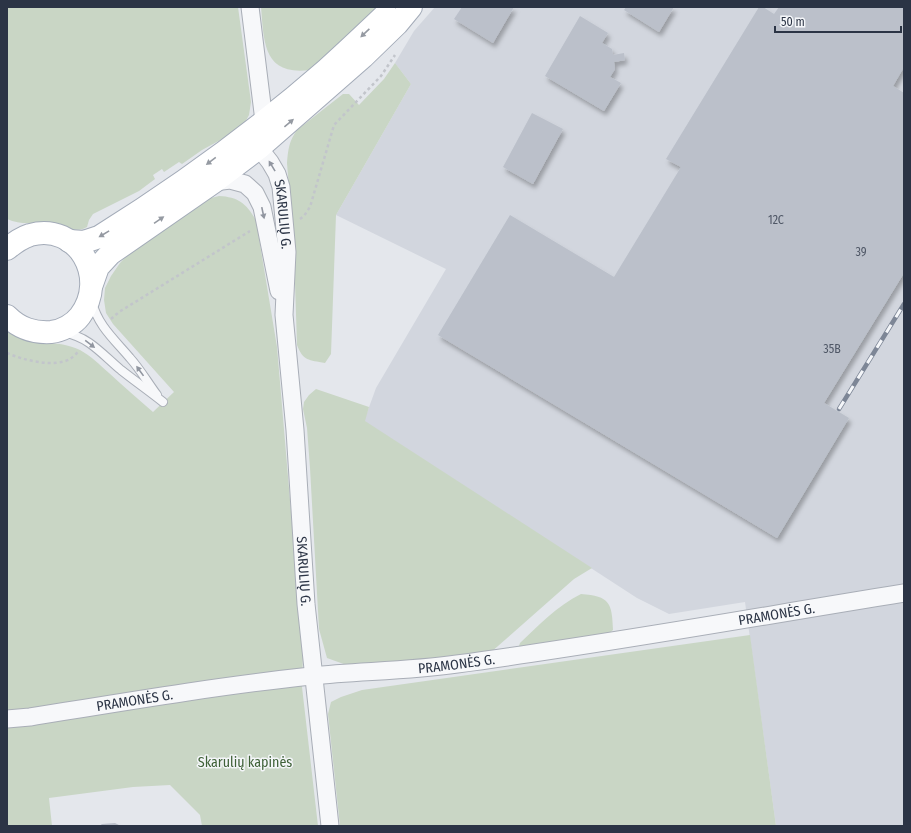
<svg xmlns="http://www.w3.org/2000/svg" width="911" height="833" font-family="'Fira Sans Condensed',sans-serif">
  <defs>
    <filter id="shadow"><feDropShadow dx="2.5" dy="4.5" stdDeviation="2" flood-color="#0004"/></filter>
  </defs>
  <rect width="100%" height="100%" fill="#e4e7ec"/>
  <!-- built -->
  <polygon fill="#d2d6de" points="435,7 904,7 904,826 776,826 745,602 669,614 637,598 364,421 376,388 446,269 336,215 411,84 395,63 414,31"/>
  <!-- green -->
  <g fill="#c9d6c5">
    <path d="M7 7H238L251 102 249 115 243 126 235 132 202 150 182 164 179 162 164 172 162 169 153 175 155 179 139 191 93 214 89 220 87 227C76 234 61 226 50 224 35 223 21 225 7 219Z"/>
    <path d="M261 7H382L310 70C263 76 264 42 261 7Z"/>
    <path d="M395 63 411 84 336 215 331 354 325 363C309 360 303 361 297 345L294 252 287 163C288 150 289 141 297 130L343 94H349L359 105 384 79Z"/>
    <path d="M219 196C238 197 246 203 256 220L277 347 303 653 302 687 318 826H202L200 815 170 785 133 787 49 798 52 826H7V330C32 348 55 338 80 350 91 356 100 365 109 373 123 386 138 399 153 412L174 392 113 324 106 313 104 300 105 288 111 276 120 263 133 249 207 199Z"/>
    <polygon points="316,389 369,407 365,421 592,568 574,579 490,653 352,667 327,658 319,629 310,468 307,428 303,409 304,402 309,395"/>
    <path d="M581 594C610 596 612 603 613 630L607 635 522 648 519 646 520 643C539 625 557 606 581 594Z"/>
    <polygon points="750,635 776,826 340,826 328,714 331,702 341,697 362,690"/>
  </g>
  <!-- building -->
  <g fill="#bbc0ca" filter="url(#shadow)">
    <polygon points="462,7 514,7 493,43 454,19"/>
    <polygon points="626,7 674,7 659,32 624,10"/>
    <polygon points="759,7 763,7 774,14 779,7 904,7 904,67 893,86 904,93 904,273 824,403 849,418 777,538 438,335 510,215 614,277 681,167 666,159"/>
    <polygon points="580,16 608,33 602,43 612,49 613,55 624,53 625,60 614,62 615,69 610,77 621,83 604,111 545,76"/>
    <polygon points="532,113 563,129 533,184 503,167"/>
    <polygon points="115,823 121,826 99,826 102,824"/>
  </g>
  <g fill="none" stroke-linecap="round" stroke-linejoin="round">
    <defs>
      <g id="lane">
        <path d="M92 302C98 326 115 340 130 358 140 369 148 383 157 395"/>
        <path d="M65 333C88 336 104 356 121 370 135 381 149 391 163 402"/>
      </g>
      <g id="street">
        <polyline points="250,7 264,121"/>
        <path id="s1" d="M248 145 259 148 270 162 277 174 281 187 287 252 284 315 295 430 306 604 330 826"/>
        <polyline points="214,182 230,180 245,184 255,193 262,207 279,291"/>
        <path id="s2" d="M7 719 30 717C123 702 217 686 311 676 360 671 408 671 457 664 607 644 755 617 904 593"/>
      </g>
      <g id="primary">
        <path d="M69 241 84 242 99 237C179 187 255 132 326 70 346 52 366 33 386 14"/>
        <path d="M7 249C14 243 21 238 30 235 78 222 109 278 80 316 74 324 62 331 51 332 34 333 20 329 7 316"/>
        <polyline points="92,284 98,267 110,254 214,182 259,148 363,57 397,24 411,7"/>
      </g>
    </defs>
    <!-- lane casing -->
    <use href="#lane" stroke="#a9aeb7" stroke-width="10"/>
    <!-- street casing -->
    <use href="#street" stroke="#a9aeb7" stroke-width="19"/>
    <!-- primary casing -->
    <use href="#primary" stroke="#a3abb8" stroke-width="24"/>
    <!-- path -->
    <g stroke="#c2c5cb" stroke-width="2.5" stroke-dasharray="3 3" stroke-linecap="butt">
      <polyline points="300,219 304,216 310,207 334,125 381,76 395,55"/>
      <polyline points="111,319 119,312 250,231"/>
      <path d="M7 353C23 360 54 368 70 359 73 357 76 354 79 351"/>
    </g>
    <!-- lane -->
    <use href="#lane" stroke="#f7f8fa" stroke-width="8"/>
    <!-- street -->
    <use href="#street" stroke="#f7f8fa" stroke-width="17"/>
    <!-- primary -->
    <use href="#primary" stroke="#fff" stroke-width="22"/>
    <defs>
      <polyline id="rail" points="839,409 904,304"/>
    </defs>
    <!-- rail casing -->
    <use href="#rail" stroke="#7d8696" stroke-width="4.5"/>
    <!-- rail -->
    <use href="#rail" stroke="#f4f6f9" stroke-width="3" stroke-dasharray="9" stroke-linecap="butt"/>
  </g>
  <!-- one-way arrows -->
  <defs><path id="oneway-solid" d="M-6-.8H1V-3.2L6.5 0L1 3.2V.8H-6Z"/></defs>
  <g fill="#959aa2">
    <use href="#oneway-solid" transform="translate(365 33) rotate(137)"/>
    <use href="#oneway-solid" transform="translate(289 123) rotate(-40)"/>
    <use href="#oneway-solid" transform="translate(211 161) rotate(143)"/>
    <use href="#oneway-solid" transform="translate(159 220) rotate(-34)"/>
    <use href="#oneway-solid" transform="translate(104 234) rotate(149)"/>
  </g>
  <g fill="#9196a0">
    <use href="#oneway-solid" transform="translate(272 166) rotate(-121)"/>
    <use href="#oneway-solid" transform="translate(263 213) rotate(78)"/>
    <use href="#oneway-solid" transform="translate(90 344) rotate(37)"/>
    <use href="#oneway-solid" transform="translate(140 371) rotate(-126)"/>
  </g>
  <g text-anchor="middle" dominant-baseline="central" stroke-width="3" stroke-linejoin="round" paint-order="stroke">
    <!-- number labels -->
    <g font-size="12" fill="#4f5766">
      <text x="776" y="220">12C</text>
      <text x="861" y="252">39</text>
      <text x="832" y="349">35B</text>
    </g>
    <!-- street labels -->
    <g font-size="14" fill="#2b3445" stroke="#f4f6f9">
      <text stroke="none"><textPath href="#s1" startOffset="84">SKARULIŲ G.</textPath></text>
      <text stroke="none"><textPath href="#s1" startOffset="442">SKARULIŲ G.</textPath></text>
      <text stroke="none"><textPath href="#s2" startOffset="777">PRAMONĖS G.</textPath></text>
      <text stroke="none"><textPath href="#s2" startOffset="453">PRAMONĖS G.</textPath></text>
      <text stroke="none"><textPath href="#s2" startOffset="129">PRAMONĖS G.</textPath></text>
    </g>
    <!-- park labels -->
    <g font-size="14" fill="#3f6138" stroke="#f4f6f9">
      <text x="245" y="762">Skarulių kapinės</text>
    </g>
  </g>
  <!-- border -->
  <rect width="911" height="833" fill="none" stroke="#2b3445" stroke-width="16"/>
  <!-- scale -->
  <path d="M775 26v6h126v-6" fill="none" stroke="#2b3445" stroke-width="2"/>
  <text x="781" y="26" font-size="12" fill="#2b3445" stroke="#f4f6f9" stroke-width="3" paint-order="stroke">50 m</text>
</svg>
